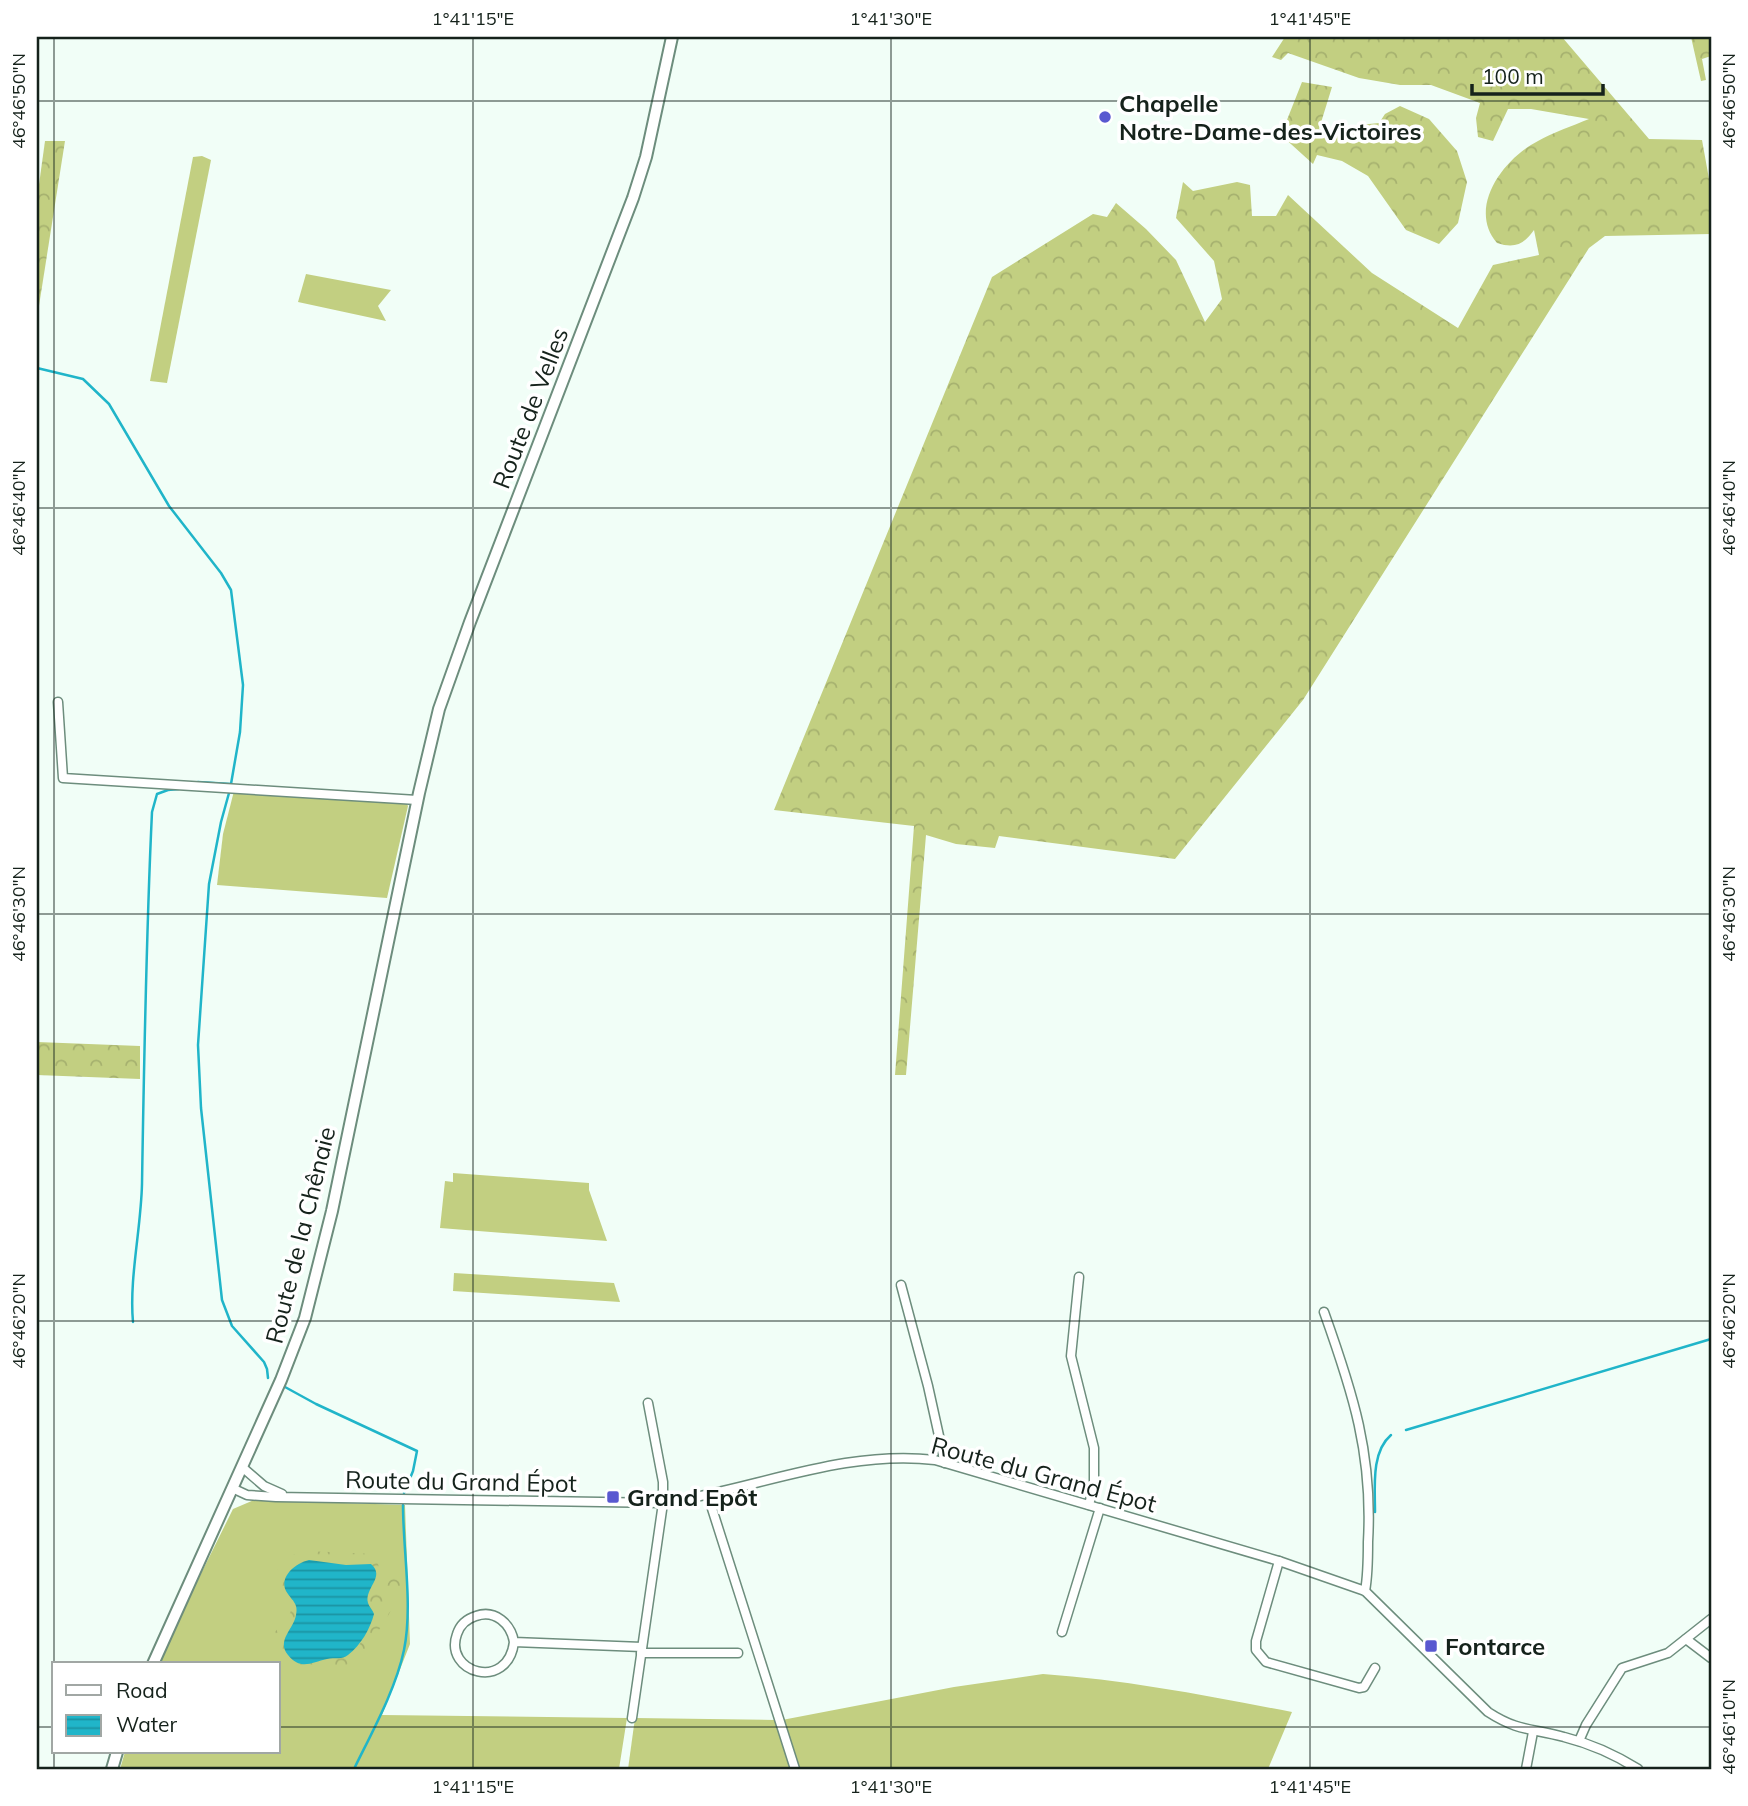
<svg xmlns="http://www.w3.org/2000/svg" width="1748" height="1806" font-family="Mulish,sans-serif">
  <defs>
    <pattern id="forest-crowns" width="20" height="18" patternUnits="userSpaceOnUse" patternTransform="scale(1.75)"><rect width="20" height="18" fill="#c2cf81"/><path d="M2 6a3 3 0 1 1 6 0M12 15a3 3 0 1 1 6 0" fill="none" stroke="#a6b16f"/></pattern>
    <pattern id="water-rules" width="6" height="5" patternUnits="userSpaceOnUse" patternTransform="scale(1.75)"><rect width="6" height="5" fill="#20b5c9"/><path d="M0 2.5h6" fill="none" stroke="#1b93a2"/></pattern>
  </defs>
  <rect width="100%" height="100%" fill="#f1fef7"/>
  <!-- grass -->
  <g fill="#c2cf81">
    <polygon points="202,156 211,160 167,383 150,381 193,157"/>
    <polygon points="306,274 391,290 378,306 386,321 298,302"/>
    <polygon points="234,791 406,802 408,806 387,898 217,885 223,834"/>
    <polygon points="453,1173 589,1183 589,1190 607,1241 440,1228 445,1181 453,1182"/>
    <polygon points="454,1273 614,1283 620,1302 453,1291"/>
    <polygon points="254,1500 405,1505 410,1644 382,1715 627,1718 619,1769 120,1769 125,1752 278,1752 278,1664 159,1664 184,1608 233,1509"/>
    <path d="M1043 1674C1127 1680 1209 1696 1292 1712L1268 1769H797L782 1720 954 1687Z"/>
    <polygon points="635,1718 775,1720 790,1769 628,1769"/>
  </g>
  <!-- forest -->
  <g fill="url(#forest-crowns)" fill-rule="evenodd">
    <path d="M1285 37H1562L1649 139 1702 140 1711 190V234L1605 236 1589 248 1303 700 1175 859 999 836 995 848 956 844 926 835 906 1075H895L914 826 774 810 992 277 1093 214 1107 217 1116 203 1146 229 1176 260 1205 322 1222 299 1214 261 1176 218 1183 182 1193 191 1237 182 1250 185 1252 216H1276L1288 195 1372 273 1458 328 1493 265 1539 255 1534 230C1524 244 1515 249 1497 243 1467 208 1503 159 1538 141 1554 132 1572 126 1589 119L1531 109H1508L1493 141 1478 137 1476 118 1480 103 1431 85H1400L1359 78 1288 53 1281 60 1272 57Z"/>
    <polygon points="1691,37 1711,37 1711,56 1702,59 1706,80 1701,81"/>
    <polygon points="1302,82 1332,87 1319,129 1379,123 1385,114 1400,106 1429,119 1457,151 1467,182 1458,223 1439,244 1406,230 1368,176 1342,161 1317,155 1313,164 1281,135"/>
    <polygon points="45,141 65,141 38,312 37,199"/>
    <polygon points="37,1042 140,1046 140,1079 37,1075"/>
    <path d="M306 1551 376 1554 383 1588C397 1578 391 1565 396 1551 400 1562 402 1583 399 1594 395 1608 364 1655 352 1662 331 1674 311 1673 288 1671L282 1657 270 1643C274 1627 288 1622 291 1610L282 1602 274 1578C281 1561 287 1555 306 1551ZM309 1560C330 1564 356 1561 375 1568 378 1581 369 1591 368 1604L373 1609C372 1626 362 1648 346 1656 340 1659 335 1658 329 1659 324 1659 318 1662 313 1664L294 1623 296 1607 288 1575 294 1566Z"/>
  </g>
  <!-- water -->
  <path fill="url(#water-rules)" d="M309 1560 346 1565 371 1564C386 1577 364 1588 368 1603 369 1607 373 1610 374 1614 370 1629 361 1645 348 1655 342 1660 335 1657 327 1659 312 1662 301 1671 288 1655 276 1640 294 1629 296 1615 299 1603 291 1600 286 1591 279 1576 296 1563 309 1560Z"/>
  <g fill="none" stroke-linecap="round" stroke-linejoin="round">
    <!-- stream -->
    <g stroke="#20b5c9" stroke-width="2.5">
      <polyline points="37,368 83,379 109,404 169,506 221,573 231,590 243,685 240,732 231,784 198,782"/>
      <polyline points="229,793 221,822 209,884 198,1045 201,1108 222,1300 232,1326 264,1362 267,1369 268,1378"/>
      <path d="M133 1322C129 1279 141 1229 142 1184 144 1060 146 936 152 812L157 794 168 790 179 789"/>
      <polyline points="285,1387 316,1404 417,1451 413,1471 404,1493"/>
      <polyline points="1406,1430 1711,1339"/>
      <path d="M1375 1512C1375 1487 1371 1452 1391 1435"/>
      <path d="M354 1769C371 1734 396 1689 404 1650 413 1606 403 1551 403 1505"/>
    </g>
    <defs>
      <g id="street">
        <polyline points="58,702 63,778 417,800"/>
        <polyline points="1079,1277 1071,1356 1094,1448 1094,1484 1089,1505"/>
        <polyline points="901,1285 928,1386 945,1463"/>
        <path d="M1324 1312C1353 1393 1373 1455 1368 1542 1368 1558 1368 1575 1365 1591"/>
        <polyline points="242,1467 264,1486 282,1494"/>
        <path d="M232 1488 247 1495 276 1497 663 1503C753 1490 843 1449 935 1460L1279 1561 1365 1591 1488 1712C1519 1732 1532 1728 1564 1737 1592 1744 1614 1754 1638 1769"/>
        <polyline points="708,1496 795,1769"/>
        <polyline points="1279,1561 1256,1641 1256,1650 1266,1662 1359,1688 1364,1687 1375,1668"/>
        <polyline points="1062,1632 1100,1508"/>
        <polyline points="1686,1639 1711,1658"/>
        <path d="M514 1642C508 1692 443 1673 457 1634 460 1625 466 1619 476 1616 495 1609 511 1624 514 1642L642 1647"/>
        <polyline points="641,1653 738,1653"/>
        <polyline points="632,1718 663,1503 663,1482 648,1403"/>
        <polyline points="1579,1741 1586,1725 1622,1668 1668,1653 1711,1619"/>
        <polyline points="1526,1769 1533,1732"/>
      </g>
      <g id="secondary">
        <polyline points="153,1664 281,1380 305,1318 332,1211 419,793 439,709 470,622 633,198 646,157 672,37"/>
        <polyline points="112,1769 117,1752"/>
      </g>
    </defs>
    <!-- street casing -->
    <use href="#street" stroke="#6d8d7d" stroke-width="11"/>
    <!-- secondary casing -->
    <use href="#secondary" stroke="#6d8d7d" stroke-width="14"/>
    <!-- street -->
    <use href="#street" stroke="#fff" stroke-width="8"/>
    <!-- secondary -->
    <use href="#secondary" stroke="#fff" stroke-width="10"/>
  </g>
  <!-- ticks -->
  <path fill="none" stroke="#15221b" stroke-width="2" stroke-opacity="0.45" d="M54 37V1769M473 37V1769M891 37V1769M1310 37V1769M37 101H1711M37 508H1711M37 914H1711M37 1321H1711M37 1727H54M278 1727H1711"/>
  <!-- markers -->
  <g fill="#5958d0" stroke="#fff" stroke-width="2.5">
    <circle cx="1105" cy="117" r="7"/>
    <rect x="606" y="1490" width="14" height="14" rx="3.5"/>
    <rect x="1424" y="1639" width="14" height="14" rx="3.5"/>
  </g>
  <g text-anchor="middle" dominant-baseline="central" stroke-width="7" stroke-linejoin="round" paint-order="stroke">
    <!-- poi labels -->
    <g font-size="24" font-weight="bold" fill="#15221b" stroke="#fff" text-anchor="start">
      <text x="1119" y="103">Chapelle<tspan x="1119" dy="28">Notre-Dame-des-Victoires</tspan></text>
      <text x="627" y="1497">Grand Epôt</text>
      <text x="1445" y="1646">Fontarce</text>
    </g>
    <!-- street labels -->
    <g font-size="24" fill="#15221b" stroke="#fff">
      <text transform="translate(530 408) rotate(-69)">Route de Velles</text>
      <text transform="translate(300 1235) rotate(-76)">Route de la Chênaie</text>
      <text transform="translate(1044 1474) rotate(15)">Route du Grand Épot</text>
      <text transform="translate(461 1481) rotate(1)">Route du Grand Épot</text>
    </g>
  </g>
  <!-- border -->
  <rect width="1748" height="1806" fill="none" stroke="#ffffff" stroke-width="77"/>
  <!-- legend -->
  <rect x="52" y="1662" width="228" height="91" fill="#ffffff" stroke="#a1a7a4" stroke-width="2"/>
  <rect x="66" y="1685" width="35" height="10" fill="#ffffff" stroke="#a1a7a4" stroke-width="2"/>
  <text x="116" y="1698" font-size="21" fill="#15221b">Road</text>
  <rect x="66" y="1715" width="35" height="21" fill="url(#water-rules)" stroke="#a1a7a4" stroke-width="2"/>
  <text x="116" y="1732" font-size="21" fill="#15221b">Water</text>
  <!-- scale -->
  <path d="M1472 84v10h131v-10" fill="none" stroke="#15221b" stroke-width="3.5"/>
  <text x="1482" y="84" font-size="21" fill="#15221b" stroke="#ffffff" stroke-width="5" paint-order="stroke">100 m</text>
  <rect x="38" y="38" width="1672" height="1730" fill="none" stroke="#15221b" stroke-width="2.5"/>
  <g font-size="18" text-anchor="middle" fill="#15221b">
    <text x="473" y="25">1°41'15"E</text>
    <text x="891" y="25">1°41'30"E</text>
    <text x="1310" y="25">1°41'45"E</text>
    <text transform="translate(19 101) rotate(-90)" y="6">46°46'50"N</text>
    <text transform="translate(1729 101) rotate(-90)" y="6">46°46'50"N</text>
    <text transform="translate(19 508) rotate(-90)" y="6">46°46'40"N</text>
    <text transform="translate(1729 508) rotate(-90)" y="6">46°46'40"N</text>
    <text transform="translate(19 914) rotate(-90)" y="6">46°46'30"N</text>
    <text transform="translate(1729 914) rotate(-90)" y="6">46°46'30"N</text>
    <text transform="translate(19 1321) rotate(-90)" y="6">46°46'20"N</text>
    <text transform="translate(1729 1321) rotate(-90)" y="6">46°46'20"N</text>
    <text transform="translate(1729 1727) rotate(-90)" y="6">46°46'10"N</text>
    <text x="473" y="1793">1°41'15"E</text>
    <text x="891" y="1793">1°41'30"E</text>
    <text x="1310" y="1793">1°41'45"E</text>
  </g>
</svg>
